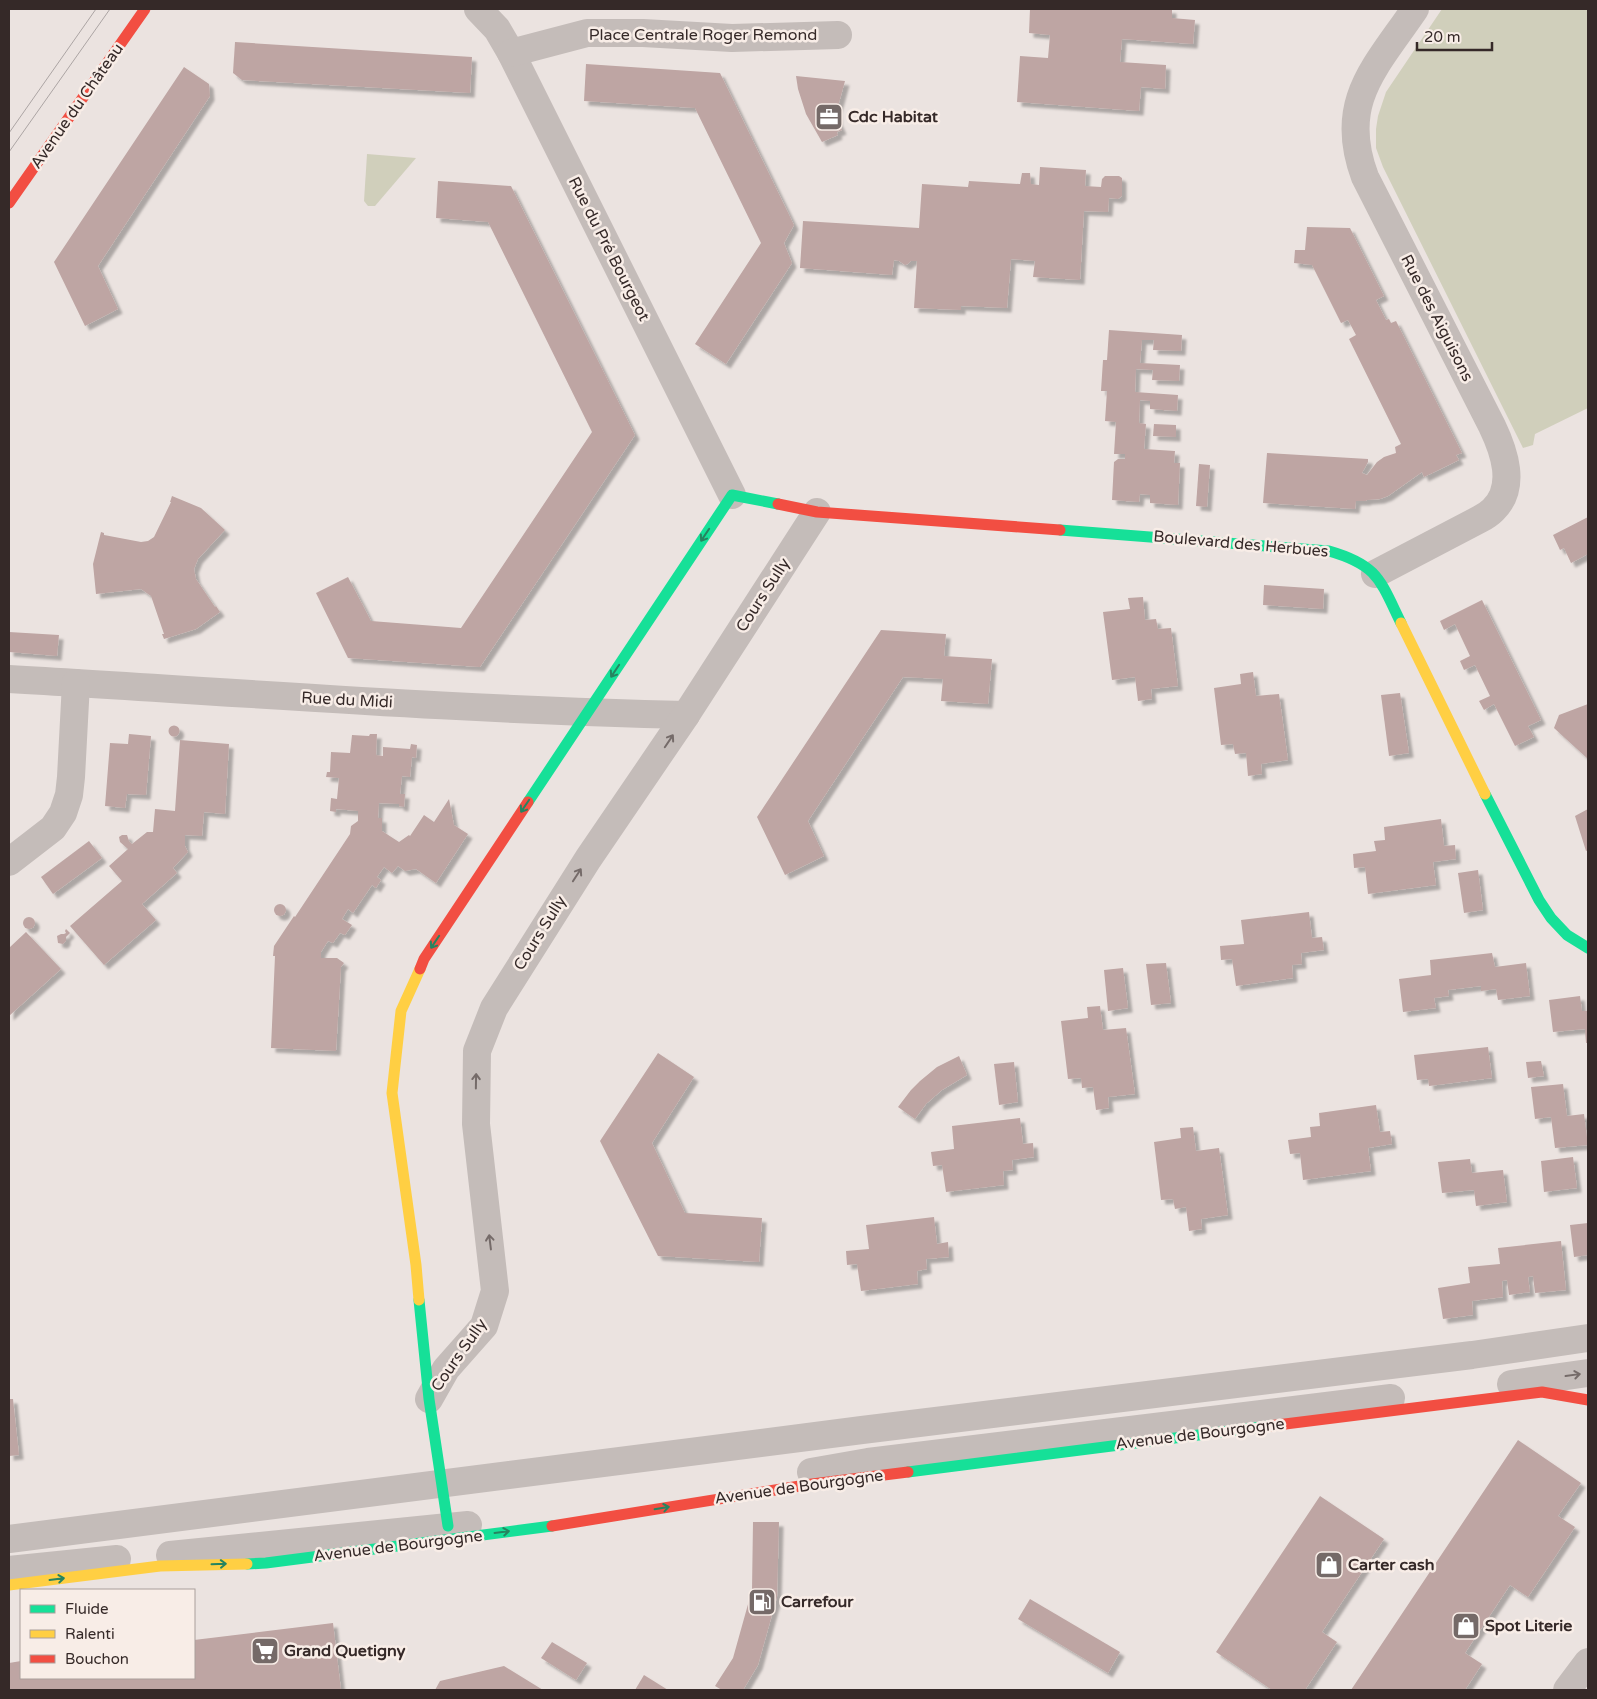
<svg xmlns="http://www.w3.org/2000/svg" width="1597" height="1699" font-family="'Varela Round',sans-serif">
  <defs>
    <filter id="shadow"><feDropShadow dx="4.5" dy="4.5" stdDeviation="1" flood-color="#0004"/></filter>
  </defs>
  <rect width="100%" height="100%" fill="#ebe3e0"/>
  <!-- green -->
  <g fill="#d0cfbb">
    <polygon points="1442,9 1588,9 1588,408 1535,434 1533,445 1523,448 1383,167 1376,148 1376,129 1378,116 1386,92"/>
    <polygon points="367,154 416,158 375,206 368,206 364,201"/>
  </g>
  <!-- building -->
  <g fill="#bea5a3" filter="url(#shadow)">
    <polygon points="1030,9 1172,9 1172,18 1195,20 1193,44 1122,39 1120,62 1166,65 1165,89 1141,87 1139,111 1017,102 1020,56 1048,58 1050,35 1029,33"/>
    <polygon points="235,42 472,57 470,93 242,80 233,73"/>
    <polygon points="586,64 720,73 794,225 784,243 792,263 726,364 695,344 761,243 695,108 584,101"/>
    <polygon points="184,67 209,84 210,96 98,266 118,309 85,326 54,262"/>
    <polygon points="796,76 845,81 837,110 838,121 842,130 837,132 838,135 822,142 806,114 798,89"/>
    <polygon points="1040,167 1086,170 1085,186 1101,187 1102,179 1105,176 1119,176 1122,178 1122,196 1118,199 1109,198 1108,212 1084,211 1080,280 1033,277 1035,261 1011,259 1007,308 961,306 961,310 914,308 917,261 911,261 908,264 905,265 899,261 894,260 892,275 800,268 803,221 919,228 922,184 968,187 969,181 1020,184 1022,173 1030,173 1031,184 1039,185"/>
    <polygon points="438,181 511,186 635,435 480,667 348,658 316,593 348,577 371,621 461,628 592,432 488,222 436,218"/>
    <polygon points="1307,227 1350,228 1384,296 1376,300 1386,320 1389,319 1391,323 1396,321 1462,453 1456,455 1459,460 1424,477 1422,472 1388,496 1380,499 1367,500 1366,501 1356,501 1355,509 1263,503 1267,453 1368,459 1368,462 1362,473 1367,475 1377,462 1384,457 1396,453 1395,447 1401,444 1349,339 1356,335 1348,320 1341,323 1312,265 1294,263 1295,250 1305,250"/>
    <polygon points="1109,330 1182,335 1181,351 1153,350 1154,340 1142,340 1140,363 1180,365 1179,381 1152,380 1153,370 1136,369 1135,392 1178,395 1177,411 1150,409 1150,401 1140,400 1139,423 1146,424 1144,449 1175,451 1174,463 1180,463 1178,505 1150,503 1150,495 1140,494 1139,502 1112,500 1114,462 1118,459 1125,459 1125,454 1114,454 1116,422 1105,421 1107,391 1101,391 1103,360 1107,360"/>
    <polygon points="1154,424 1176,425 1176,437 1153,436"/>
    <polygon points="1199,464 1210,465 1207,507 1196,506"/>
    <polygon points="172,496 201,508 225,530 198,559 194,569 196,579 215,607 216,606 220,612 196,629 164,639 162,634 164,634 151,596 141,589 96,594 93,564 101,532 104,533 104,535 141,542 148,541 154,537 171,502 170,502"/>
    <polygon points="1588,517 1588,554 1571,563 1564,548 1560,550 1553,535"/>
    <polygon points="1264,585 1324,589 1323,609 1263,605"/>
    <polygon points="1143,597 1145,620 1156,619 1158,629 1171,628 1178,686 1151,689 1152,699 1138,701 1135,677 1112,680 1103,612 1130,609 1128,598"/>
    <polygon points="1482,600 1541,720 1528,726 1534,737 1515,746 1494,704 1484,710 1479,701 1490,696 1475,665 1464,670 1460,661 1470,656 1455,624 1444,630 1440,621"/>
    <polygon points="881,630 946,634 944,656 992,659 988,704 941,701 943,679 903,677 808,821 824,856 785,875 757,817"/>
    <polygon points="9,632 59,635 57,656 9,652"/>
    <polygon points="1253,672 1256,696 1279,694 1288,760 1261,764 1262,774 1248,776 1246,753 1235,754 1233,744 1221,745 1214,688 1241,684 1240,674"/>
    <polygon points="1400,693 1409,753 1389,756 1381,695"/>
    <polygon points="1588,704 1588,759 1554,728 1559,715"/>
    <circle cx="174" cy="731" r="5.5"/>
    <polygon points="129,734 151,736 146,795 127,794 125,808 105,806 110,743 128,744"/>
    <polygon points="370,734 377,734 376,755 383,756 383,747 410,749 411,744 417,745 416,758 412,757 410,777 402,776 400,794 405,794 404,807 399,806 399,804 379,803 378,818 382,818 382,831 399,842 409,835 410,836 424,815 434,822 449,799 454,825 468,834 436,883 416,869 405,871 398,866 392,873 384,867 377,877 381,880 376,888 372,885 353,913 348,909 342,919 352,925 345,935 340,933 333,943 328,941 321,952 321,958 337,958 344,963 341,967 336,1051 271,1048 275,956 273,956 274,946 294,916 295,917 350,834 351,826 358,821 358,811 336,809 336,812 330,811 331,798 337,799 339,778 326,777 327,772 330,772 331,752 350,753 352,735 369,736"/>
    <polygon points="180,740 229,744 225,814 204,812 202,836 185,835 185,846 188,852 173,868 177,873 142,904 156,920 104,965 70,926 122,881 109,866 128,849 120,842 119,837 122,835 127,835 129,841 132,844 147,832 153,832 155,809 175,811"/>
    <polygon points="1588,809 1588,850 1586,851 1575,816"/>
    <polygon points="1441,819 1444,846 1455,845 1456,859 1433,862 1436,885 1368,894 1365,867 1354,868 1353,854 1376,851 1374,841 1385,840 1384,827"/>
    <polygon points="89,841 102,858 53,894 41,877"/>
    <polygon points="1478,870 1483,910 1464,913 1458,873"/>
    <circle cx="280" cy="910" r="6"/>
    <polygon points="1309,912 1312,938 1322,937 1324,950 1301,953 1302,964 1292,965 1293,978 1236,986 1232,959 1221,960 1220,946 1244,944 1241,920"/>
    <circle cx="29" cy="923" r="6"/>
    <polygon points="66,929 70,933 66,937 66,941 63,944 58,943 57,936 61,934 64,934 66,933 65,931"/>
    <polygon points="26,932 61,969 9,1016 9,948"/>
    <polygon points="1492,953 1495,967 1526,963 1530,996 1498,1000 1496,989 1481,991 1481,986 1448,990 1449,996 1434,998 1436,1008 1403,1012 1399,979 1431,975 1430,960"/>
    <polygon points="1166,963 1171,1003 1151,1005 1146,964"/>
    <polygon points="1123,968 1128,1008 1108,1011 1104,970"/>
    <polygon points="1580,996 1582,1011 1588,1011 1588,1043 1586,1043 1585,1029 1553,1032 1549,1000"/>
    <polygon points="1100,1006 1103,1030 1126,1028 1135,1094 1108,1097 1109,1108 1096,1110 1093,1087 1082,1088 1081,1078 1068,1079 1061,1021 1088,1018 1087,1007"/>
    <polygon points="1488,1047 1492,1078 1429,1086 1428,1079 1417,1080 1414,1055"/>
    <polygon points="658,1053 694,1077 652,1143 685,1213 762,1218 759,1262 658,1256 600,1141"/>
    <polygon points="959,1056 967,1075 942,1090 926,1104 915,1119 898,1107 911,1090 920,1081 937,1067"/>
    <polygon points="1541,1061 1544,1076 1528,1078 1526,1062"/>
    <polygon points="1014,1062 1018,1102 999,1105 994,1064"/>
    <polygon points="1563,1084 1567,1116 1584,1114 1588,1145 1555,1148 1551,1117 1535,1119 1531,1087"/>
    <polygon points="1376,1105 1380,1132 1390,1131 1392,1144 1368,1148 1371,1171 1303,1180 1300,1153 1290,1154 1288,1140 1311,1137 1310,1127 1320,1126 1319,1113"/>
    <polygon points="1020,1118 1023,1144 1033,1143 1034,1157 1012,1160 1013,1170 1003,1171 1004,1185 946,1192 942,1165 933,1166 931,1152 954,1149 952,1126"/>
    <polygon points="1193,1127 1196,1151 1219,1148 1228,1215 1201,1219 1202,1229 1189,1231 1186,1207 1175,1209 1173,1199 1161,1200 1154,1142 1181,1138 1180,1128"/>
    <polygon points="1573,1157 1577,1188 1544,1192 1541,1161"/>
    <polygon points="1470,1159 1472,1173 1503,1170 1507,1202 1476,1206 1474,1190 1442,1193 1438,1162"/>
    <polygon points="934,1217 937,1244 948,1242 949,1257 926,1259 927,1269 917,1271 918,1284 861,1291 857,1264 847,1265 846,1251 869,1249 866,1225"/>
    <polygon points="1588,1223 1588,1255 1574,1257 1570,1225"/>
    <polygon points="1561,1241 1566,1290 1535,1293 1533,1276 1528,1277 1530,1292 1509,1295 1507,1280 1502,1281 1503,1297 1472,1301 1473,1315 1443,1319 1438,1288 1470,1283 1468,1267 1500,1264 1498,1248"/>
    <polygon points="9,1399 13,1399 19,1455 9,1456"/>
    <polygon points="1518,1440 1581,1483 1558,1516 1575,1527 1528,1597 1510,1585 1465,1653 1482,1664 1465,1690 1351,1690"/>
    <polygon points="1320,1496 1384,1539 1322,1632 1337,1642 1305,1690 1272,1690 1216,1652"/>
    <polygon points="753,1522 779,1522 777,1597 758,1665 743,1690 722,1690 715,1686 733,1658 752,1590"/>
    <polygon points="1030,1599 1120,1652 1108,1673 1018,1619"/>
    <polygon points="333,1623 341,1690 9,1690 9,1663 21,1661 21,1678 194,1678 194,1640"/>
    <polygon points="552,1642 587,1663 576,1680 541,1658"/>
    <polygon points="504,1666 543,1690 435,1690 440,1681"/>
    <polygon points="644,1675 668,1690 635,1690"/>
  </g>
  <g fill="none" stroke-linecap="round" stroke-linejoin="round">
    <!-- street -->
    <g stroke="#c4bcb9" stroke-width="28">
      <polyline points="478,9 497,29 511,53 732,495"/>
      <polyline points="511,53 587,33 643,33 732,38 838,35"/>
      <path d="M1375 574 1480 519C1484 517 1489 514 1493 510 1517 487 1504 451 1492 426L1365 177C1337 102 1375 68 1415 9"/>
      <path d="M9 679C235 692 460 710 686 715"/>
      <polyline points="9,862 53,828 63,813 69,795 71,777 76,683"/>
      <polyline points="1511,1384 1588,1373"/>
      <polyline points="429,1399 446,1369 484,1326 495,1291 476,1124 477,1051 494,1008 588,859 686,715 817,512"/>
      <polyline points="811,1472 868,1462 1391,1398"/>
      <polyline points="9,1539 862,1430 1472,1355 1588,1338"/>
      <polyline points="170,1555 468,1525"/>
      <polyline points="9,1570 117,1559"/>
      <polyline points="1567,1690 1588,1662"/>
    </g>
    <!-- fast -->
    <g stroke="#16e098" stroke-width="11">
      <path d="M1060 530 1329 551C1378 565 1380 580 1401 623"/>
      <polyline points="1485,794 1539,900 1551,918 1567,935 1588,948"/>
      <polyline points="528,802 732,495 778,504"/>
      <polyline points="419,1300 429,1399 448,1526"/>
      <polyline points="908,1472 1269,1426"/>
      <polyline points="247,1564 266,1563 552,1526"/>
    </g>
    <!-- slow -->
    <g stroke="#ffcf43" stroke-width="11">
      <polyline points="1401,623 1485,794"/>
      <polyline points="419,1300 416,1265 392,1093 401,1011 420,969"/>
      <polyline points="9,1585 160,1566 247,1564"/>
    </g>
    <!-- jam -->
    <g stroke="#f24e42" stroke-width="11">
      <polyline points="9,203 145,9"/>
      <polyline points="778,504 817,512 1060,530"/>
      <polyline points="420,969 424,959 528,802"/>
      <polyline points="1269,1426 1542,1392 1588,1400"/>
      <polyline points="552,1526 812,1484 908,1472"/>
    </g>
    <!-- tram -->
    <g stroke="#aca5a4" stroke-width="1">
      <polyline points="9,133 96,9"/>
      <polyline points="9,152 110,9"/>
    </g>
  </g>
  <!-- one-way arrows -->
  <defs><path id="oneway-shaft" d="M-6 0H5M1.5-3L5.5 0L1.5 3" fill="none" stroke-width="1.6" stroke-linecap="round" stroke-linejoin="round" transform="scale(1.25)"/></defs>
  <g stroke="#268460">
    <use href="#oneway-shaft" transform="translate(705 535) rotate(124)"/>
    <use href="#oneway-shaft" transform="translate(615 671) rotate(124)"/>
    <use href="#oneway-shaft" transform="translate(525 806) rotate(124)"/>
    <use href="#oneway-shaft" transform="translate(435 942) rotate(124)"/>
    <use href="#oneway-shaft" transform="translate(662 1508) rotate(-9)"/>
    <use href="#oneway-shaft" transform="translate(502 1532) rotate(-7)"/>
    <use href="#oneway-shaft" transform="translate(219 1564) rotate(-2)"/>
    <use href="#oneway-shaft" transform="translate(57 1579) rotate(-7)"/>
  </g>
  <g stroke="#756b69">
    <use href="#oneway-shaft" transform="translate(669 741) rotate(-56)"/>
    <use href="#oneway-shaft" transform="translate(577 875) rotate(-57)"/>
    <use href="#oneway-shaft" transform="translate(476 1081) rotate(-89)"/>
    <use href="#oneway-shaft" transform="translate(490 1242) rotate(-97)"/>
    <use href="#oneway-shaft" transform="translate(1573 1375) rotate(-8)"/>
  </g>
  <!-- icons -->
  <defs>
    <symbol id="office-square" viewBox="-11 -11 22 22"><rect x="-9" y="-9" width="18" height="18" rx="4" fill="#756a68" stroke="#f8ede7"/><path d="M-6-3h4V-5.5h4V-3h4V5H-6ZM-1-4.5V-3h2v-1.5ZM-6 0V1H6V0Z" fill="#fff"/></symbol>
    <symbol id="shop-square" viewBox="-11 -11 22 22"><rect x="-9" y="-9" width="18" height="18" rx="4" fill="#756a68" stroke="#f8ede7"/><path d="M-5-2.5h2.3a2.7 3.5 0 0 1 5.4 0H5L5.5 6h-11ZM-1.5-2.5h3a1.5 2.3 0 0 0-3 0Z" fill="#fff"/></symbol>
    <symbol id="fuel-square" viewBox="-11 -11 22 22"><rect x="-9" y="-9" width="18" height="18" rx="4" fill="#756a68" stroke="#f8ede7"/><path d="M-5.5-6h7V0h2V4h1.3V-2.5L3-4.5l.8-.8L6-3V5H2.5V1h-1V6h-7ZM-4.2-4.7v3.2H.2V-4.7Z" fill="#fff"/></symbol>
    <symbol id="supermarket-square" viewBox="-11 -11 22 22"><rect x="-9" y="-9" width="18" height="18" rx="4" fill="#756a68" stroke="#f8ede7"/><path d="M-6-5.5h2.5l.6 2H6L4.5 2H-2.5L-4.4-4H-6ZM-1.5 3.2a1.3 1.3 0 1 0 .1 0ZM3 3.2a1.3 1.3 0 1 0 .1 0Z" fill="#fff"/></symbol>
  </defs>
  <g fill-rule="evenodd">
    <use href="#office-square" x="813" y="101" width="32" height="32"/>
    <use href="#shop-square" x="1313" y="1549" width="32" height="32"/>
    <use href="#fuel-square" x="746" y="1586" width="32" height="32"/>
    <use href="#shop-square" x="1450" y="1610" width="32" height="32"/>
    <use href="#supermarket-square" x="249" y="1635" width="32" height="32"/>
  </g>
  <g text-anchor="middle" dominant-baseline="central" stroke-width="5" stroke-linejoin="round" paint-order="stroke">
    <!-- street labels -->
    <g font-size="16" fill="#352928" stroke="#f8ede7">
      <text x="703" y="35">Place Centrale Roger Remond</text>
      <text transform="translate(77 106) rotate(-55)">Avenue du Château</text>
      <text transform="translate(609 249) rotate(63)">Rue du Pré Bourgeot</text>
      <text transform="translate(1437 318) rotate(63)">Rue des Aiguisons</text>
      <text transform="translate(1241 544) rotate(5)">Boulevard des Herbues</text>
      <text transform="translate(763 595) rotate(-57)">Cours Sully</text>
      <text transform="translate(347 700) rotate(3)">Rue du Midi</text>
      <text transform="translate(540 933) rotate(-58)">Cours Sully</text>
      <text transform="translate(459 1355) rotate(-55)">Cours Sully</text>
      <text transform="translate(1200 1434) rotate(-7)">Avenue de Bourgogne</text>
      <text transform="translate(799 1487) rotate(-8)">Avenue de Bourgogne</text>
      <text transform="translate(398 1546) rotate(-7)">Avenue de Bourgogne</text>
    </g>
    <!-- poi labels -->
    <g font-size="16" font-weight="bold" fill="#352928" stroke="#f8ede7" text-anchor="start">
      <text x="848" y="117">Cdc Habitat</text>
      <text x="1348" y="1565">Carter cash</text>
      <text x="781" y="1602">Carrefour</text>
      <text x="1485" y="1626">Spot Literie</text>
      <text x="284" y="1651">Grand Quetigny</text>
    </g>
  </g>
  <!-- border -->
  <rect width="1597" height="1699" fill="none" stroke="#352928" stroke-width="20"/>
  <!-- legend -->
  <rect x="20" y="1589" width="175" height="90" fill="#f8ede7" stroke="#aa9f9b"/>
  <rect x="30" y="1605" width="25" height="8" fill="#16e098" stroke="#aa9f9b"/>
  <text x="65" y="1614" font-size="15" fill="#352928">Fluide</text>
  <rect x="30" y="1630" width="25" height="8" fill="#ffcf43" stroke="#aa9f9b"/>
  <text x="65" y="1639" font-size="15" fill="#352928">Ralenti</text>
  <rect x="30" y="1655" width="25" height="8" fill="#f24e42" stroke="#aa9f9b"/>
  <text x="65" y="1664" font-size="15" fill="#352928">Bouchon</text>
  <!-- scale -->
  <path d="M1417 42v8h75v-8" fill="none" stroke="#352928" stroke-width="2.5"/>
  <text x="1424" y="42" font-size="15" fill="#352928" stroke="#f8ede7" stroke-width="4" paint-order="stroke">20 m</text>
</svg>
